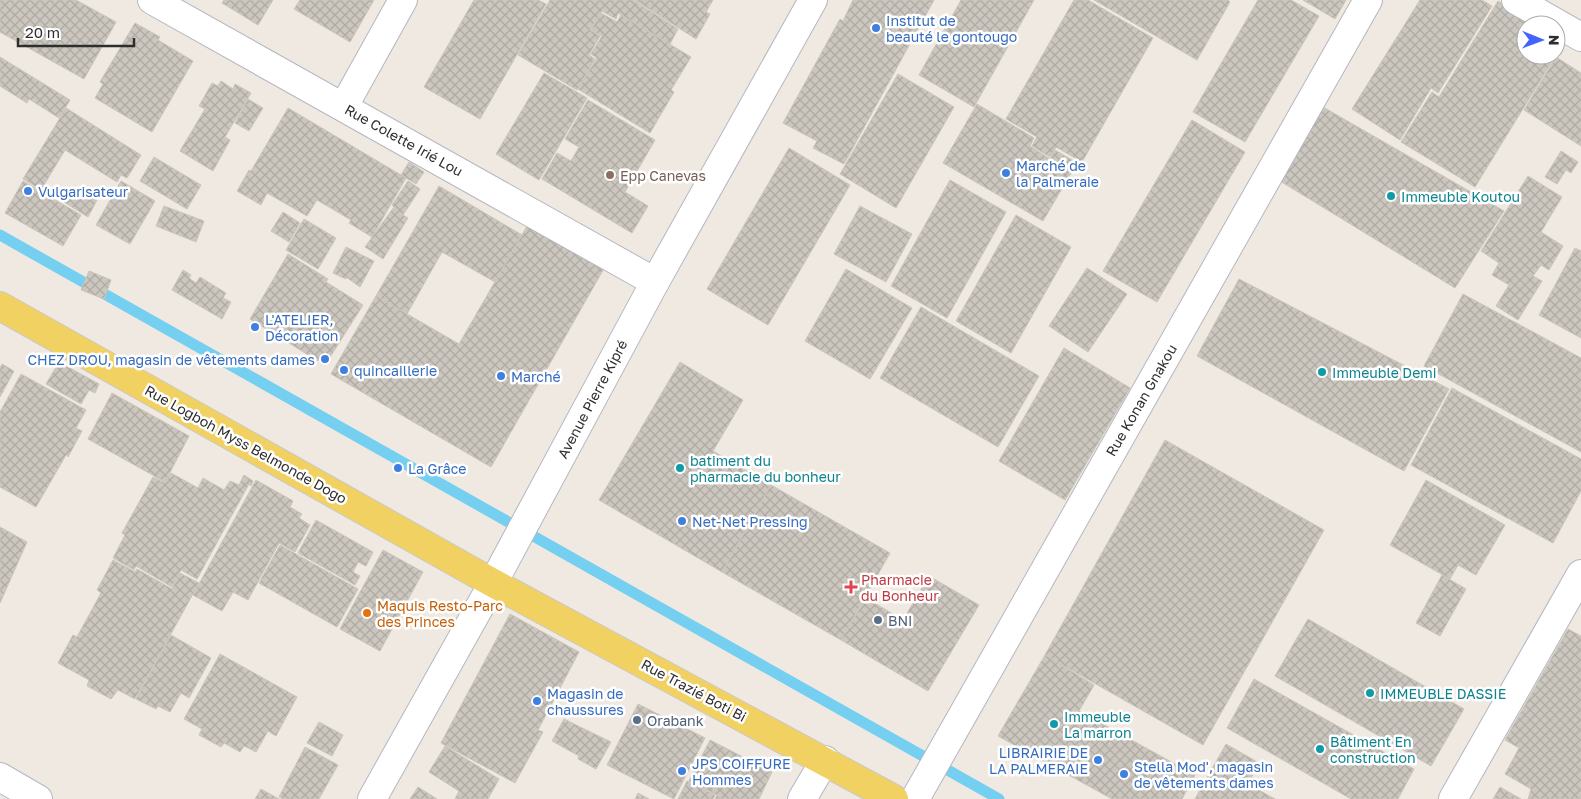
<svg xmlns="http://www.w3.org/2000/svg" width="1581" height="799" font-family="'Golos Text',sans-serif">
  <defs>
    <pattern id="building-cross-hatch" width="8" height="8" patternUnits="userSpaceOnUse" patternTransform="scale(1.25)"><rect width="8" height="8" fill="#cbc7bf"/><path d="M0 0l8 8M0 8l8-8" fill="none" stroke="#afaba4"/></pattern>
  </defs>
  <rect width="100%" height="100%" fill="#efe9e1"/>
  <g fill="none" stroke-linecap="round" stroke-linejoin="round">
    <!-- stream -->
    <polyline stroke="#75cff0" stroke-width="11" points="0,235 999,799"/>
  </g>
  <!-- building -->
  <g fill="url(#building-cross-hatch)" stroke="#cbc5ba">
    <polygon points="0,0 76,0 116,22 84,79 0,32"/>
    <polygon points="224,0 273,0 258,25 222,3"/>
    <polygon points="300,0 374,0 350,42 294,9"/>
    <polygon points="474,0 538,0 546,4 480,119 424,87"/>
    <polygon points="550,0 633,0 678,29 670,44 618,13 616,19 602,11 590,30 600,36 589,55 595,59 577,90 518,55"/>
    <polygon points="635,0 713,0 706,12 710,14 696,39"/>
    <polygon points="934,0 844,164 813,148 817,141 783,123 840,19 843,21 853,0"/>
    <polygon points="961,0 1034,0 974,107 919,75"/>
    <polygon points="1074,0 1088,0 1153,38 1082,162 1056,147 1050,157 1032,146 1037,137 1006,119"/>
    <polygon points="1094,0 1228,0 1230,2 1197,60"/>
    <polygon points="1258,0 1291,0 1319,16 1245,142 1193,112"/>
    <polygon points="1303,0 1346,0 1335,19"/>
    <polygon points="1420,0 1482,0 1492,6 1438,93 1431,88 1400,140 1352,109"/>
    <polygon points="1498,1 1536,25 1526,25 1526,55 1556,55 1475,187 1401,142 1432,92 1439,97"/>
    <polygon points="601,13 617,22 621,15 691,57 671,90 674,92 650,133 578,89 597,58 591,54 602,36 591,30"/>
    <polygon points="135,23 160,37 158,40 193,61 152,132 95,98 103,84 100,82"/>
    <polygon points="1556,37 1564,42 1556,55"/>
    <polygon points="0,57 70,100 59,118 29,99 27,103 0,86"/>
    <polygon points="1556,57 1581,73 1581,146 1524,110"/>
    <polygon points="544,73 587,98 539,180 496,154"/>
    <polygon points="898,74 954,107 896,208 840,174"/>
    <polygon points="221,81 233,89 235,84 251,93 225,137 230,140 213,171 180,151 205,109 199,106 212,83 218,86"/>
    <polygon points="248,99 263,108 249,131 235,123"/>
    <polygon points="588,100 655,140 625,192 648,206 632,233 542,179 557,153 571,161 579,147 565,139"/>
    <polygon points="977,104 1034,138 1030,146 1050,159 1055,150 1077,163 1043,221 943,163"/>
    <polygon points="1323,107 1504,211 1455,288 1280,181"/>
    <polygon points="66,108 141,155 127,178 121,175 117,182 65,150 41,190 23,179"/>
    <polygon points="288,108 406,178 372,237 349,223 351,220 317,200 307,216 267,193 261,205 237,191 249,170 251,171"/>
    <polygon points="1192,120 1245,152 1157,302 1103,271"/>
    <polygon points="789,148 850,185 768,325 707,289"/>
    <polygon points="1561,151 1578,162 1571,173 1566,170 1557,184 1545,177"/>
    <polygon points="154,157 201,185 187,209 140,181"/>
    <polygon points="409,162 424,172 416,184 401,175"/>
    <polygon points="1528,176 1562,197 1541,232 1563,246 1549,270 1541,265 1533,276 1542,281 1518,320 1496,306 1509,285 1492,275 1499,263 1481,251"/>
    <polygon points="950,180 1006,212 947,318 891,286"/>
    <polygon points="23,181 81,215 63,246 5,213"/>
    <polygon points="121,181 155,201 130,244 96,225"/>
    <polygon points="408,181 420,189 403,215 408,218 383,259 365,247 394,207 392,205"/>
    <polygon points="439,186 522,235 495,282 442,252 407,314 376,296"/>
    <polygon points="77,188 97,200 88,217 64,202 68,195 72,197"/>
    <polygon points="164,206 204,221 196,242 156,226"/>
    <polygon points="860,206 912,234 886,282 834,254"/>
    <polygon points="283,212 300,223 289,242 271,231"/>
    <polygon points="1016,215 1071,247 1011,353 956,321"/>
    <polygon points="304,219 336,238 318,269 286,250"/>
    <polygon points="530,221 606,265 491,467 331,374 376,296 459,344"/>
    <polygon points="346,247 374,261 360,287 346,277 346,279 333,273"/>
    <polygon points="1575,248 1581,251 1581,338 1539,315"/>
    <polygon points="288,254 328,279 326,282 363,305 327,362 320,357 318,361 250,319"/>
    <polygon points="1087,268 1127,294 1088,352 1049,326"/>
    <polygon points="846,269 912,308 870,379 805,341"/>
    <polygon points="183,270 191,275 189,278 196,283 200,277 226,293 223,298 231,302 222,319 172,290"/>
    <polygon points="89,271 111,280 104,299 81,290"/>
    <polygon points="1239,279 1449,389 1404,471 1197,356"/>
    <polygon points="1463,294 1581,358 1581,452 1424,366"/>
    <polygon points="921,307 1039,376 998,447 880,378"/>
    <polygon points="1064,348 1130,388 1065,500 999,461"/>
    <polygon points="59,362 99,384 95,393 89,390 81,404 46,384"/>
    <polygon points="680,362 743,400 713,451 771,485 722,572 599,500"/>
    <polygon points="2,364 14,371 0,397 0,368"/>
    <polygon points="21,374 86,410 76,428 82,431 68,457 66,455 36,507 0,487 0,412"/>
    <polygon points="1452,388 1581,459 1581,491 1553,543 1411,465"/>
    <polygon points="112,393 189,436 165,482 88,439"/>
    <polygon points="1165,440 1324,530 1203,745 1045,655"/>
    <polygon points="171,473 198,488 203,478 224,490 230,481 239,485 244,475 253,481 251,486 249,484 197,579 181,570 172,587 136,566 134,570 113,558 125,535 122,533 153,477 165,483"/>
    <polygon points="256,480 293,501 290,507 302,514 299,518 310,525 295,552 279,543 248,600 233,592 222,611 193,595"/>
    <polygon points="1426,480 1505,525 1476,575 1458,565 1450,579 1390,545"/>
    <polygon points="771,485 890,553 841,640 722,572"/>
    <polygon points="316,520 373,552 366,566 358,562 353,572 360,576 355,585 298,553"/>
    <polygon points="0,527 27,542 0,603"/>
    <polygon points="280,545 358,589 337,627 259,583"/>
    <polygon points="383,550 423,572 380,651 340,629"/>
    <polygon points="113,560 135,572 137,569 172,589 180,573 199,583 135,699 118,690 111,699 87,686 89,680 58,663 73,635 77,637 101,593 97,590"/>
    <polygon points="1442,575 1466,589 1440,636 1416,623"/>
    <polygon points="929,576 979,605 928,691 841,640 866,598 903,620"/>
    <polygon points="510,614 579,652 538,730 543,732 515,783 441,743"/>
    <polygon points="1308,619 1464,709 1431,766 1275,676"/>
    <polygon points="1568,629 1581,636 1581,799 1528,799 1531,789 1505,774 1519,748 1505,740"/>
    <polygon points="171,635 211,658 189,698 181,693 170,712 158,706 156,709 136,699"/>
    <polygon points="220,654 297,697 276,736 268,731 256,752 244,746 240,752 224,743 221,747 199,735 202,729 184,719"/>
    <polygon points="1045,655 1094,685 1079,711 1195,775 1182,799 1112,799 998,736"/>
    <polygon points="1254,679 1414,769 1398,799 1351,799 1227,728"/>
    <polygon points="638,704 705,738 674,799 607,765"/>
    <polygon points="564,719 611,742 596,769 578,759 579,756 552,741"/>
    <polygon points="319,722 343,735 332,756 307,743"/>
    <polygon points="710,740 772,772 759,799 715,799 717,795 689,781"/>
    <polygon points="1226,744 1259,763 1248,784 1275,799 1195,799"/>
    <polygon points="445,746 499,779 488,799 455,799 459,791 429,772"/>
    <polygon points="305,747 338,765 319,799 283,799 279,797"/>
    <polygon points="687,781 715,795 713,799 678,799"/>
    <polygon points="418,787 437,799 410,799"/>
    <polygon points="1500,787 1521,799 1493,799"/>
    <polygon points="261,789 279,799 255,799"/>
    <polygon points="638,793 649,799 635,799"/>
  </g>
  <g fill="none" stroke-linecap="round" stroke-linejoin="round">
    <defs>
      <g id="minor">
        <polyline points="152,0 655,282"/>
        <polyline points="1516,0 1581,37"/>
        <polyline points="344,106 403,0"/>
        <polyline points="0,777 38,799"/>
        <polyline points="372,799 493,583 655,282 813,0"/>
        <polyline points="802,799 825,760"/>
        <polyline points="915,799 1368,0"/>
        <polyline points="1453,799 1581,574"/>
      </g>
      <polyline id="major" points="0,306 493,583 894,799"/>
    </defs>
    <!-- minor casing -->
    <use href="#minor" stroke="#b4b7c1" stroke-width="30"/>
    <!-- major casing -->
    <use href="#major" stroke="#c9c9c9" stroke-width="30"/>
    <!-- minor -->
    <use href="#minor" stroke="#fff" stroke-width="28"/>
    <!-- major -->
    <use href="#major" stroke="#f2d163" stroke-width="28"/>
  </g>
  <!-- markers -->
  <g fill="#3f7fe0" stroke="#fff" stroke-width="2">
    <circle cx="876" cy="28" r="5"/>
    <circle cx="1006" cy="173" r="5"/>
    <circle cx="28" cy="191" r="5"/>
    <circle cx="255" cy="327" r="5"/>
    <circle cx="325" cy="359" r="5"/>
    <circle cx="344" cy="370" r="5"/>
    <circle cx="501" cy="376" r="5"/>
    <circle cx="398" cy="468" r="5"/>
    <circle cx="682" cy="521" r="5"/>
    <circle cx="537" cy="701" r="5"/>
    <circle cx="1098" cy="760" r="5"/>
    <circle cx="682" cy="771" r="5"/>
    <circle cx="1124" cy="774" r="5"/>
  </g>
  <circle fill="#8d6e63" stroke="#fff" stroke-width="2" cx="610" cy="175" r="5"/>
  <g fill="#0f9aa8" stroke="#fff" stroke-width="2">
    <circle cx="1391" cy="196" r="5"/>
    <circle cx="1322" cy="372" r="5"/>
    <circle cx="680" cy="468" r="5"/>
    <circle cx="1370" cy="693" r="5"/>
    <circle cx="1054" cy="724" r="5"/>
    <circle cx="1320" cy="749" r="5"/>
  </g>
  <path fill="#e0444e" stroke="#fff" stroke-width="2" d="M848.5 579.5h5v5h5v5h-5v5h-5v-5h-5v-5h5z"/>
  <circle fill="#e8710a" stroke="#fff" stroke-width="2" cx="367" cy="613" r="5"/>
  <g fill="#5c6f8a" stroke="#fff" stroke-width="2">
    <circle cx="878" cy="620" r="5"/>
    <circle cx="637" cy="720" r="5"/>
  </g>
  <g text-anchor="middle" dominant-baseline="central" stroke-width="5" stroke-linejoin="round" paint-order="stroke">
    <!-- shop labels -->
    <g font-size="14" fill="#366cbe" stroke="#fff" text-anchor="start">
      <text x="886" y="20">Institut de<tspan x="886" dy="16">beauté le gontougo</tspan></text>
      <text x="1016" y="165">Marché de<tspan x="1016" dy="16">la Palmeraie</tspan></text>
      <text x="38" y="191">Vulgarisateur</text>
      <text x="265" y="319">L'ATELIER,<tspan x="265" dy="16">Décoration</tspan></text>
      <text x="315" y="359" text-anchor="end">CHEZ DROU, magasin de vêtements dames</text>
      <text x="354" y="370">quincaillerie</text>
      <text x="511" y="376">Marché</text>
      <text x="408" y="468">La Grâce</text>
      <text x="692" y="521">Net-Net Pressing</text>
      <text x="547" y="693">Magasin de<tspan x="547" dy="16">chaussures</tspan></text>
      <text x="1088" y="752" text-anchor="end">LIBRAIRIE DE<tspan x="1088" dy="16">LA PALMERAIE</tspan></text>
      <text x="692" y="763">JPS COIFFURE<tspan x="692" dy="16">Hommes</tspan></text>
      <text x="1134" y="766">Stella Mod', magasin<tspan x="1134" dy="16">de vêtements dames</tspan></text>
    </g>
    <!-- street labels -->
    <g font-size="14" fill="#2e2e2e" stroke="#fff">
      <text transform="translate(404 140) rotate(29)">Rue Colette Irié Lou</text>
      <text transform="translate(592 399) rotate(-62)">Avenue Pierre Kipré</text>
      <text transform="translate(1141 400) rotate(-60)">Rue Konan Gnakou</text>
      <text transform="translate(246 444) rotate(29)">Rue Logboh Myss Belmonde Dogo</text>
      <text transform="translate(694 690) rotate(28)">Rue Trazié Boti Bi</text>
    </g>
    <!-- education labels -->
    <g font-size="14" fill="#785e54" stroke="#fff" text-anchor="start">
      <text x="620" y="175">Epp Canevas</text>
    </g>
    <!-- culture labels -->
    <g font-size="14" fill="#0d838f" stroke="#fff" text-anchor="start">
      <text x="1401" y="196">Immeuble Koutou</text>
      <text x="1332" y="372">Immeuble Demi</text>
      <text x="690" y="460">batiment du<tspan x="690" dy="16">pharmacie du bonheur</tspan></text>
      <text x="1380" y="693">IMMEUBLE DASSIE</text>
      <text x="1064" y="716">Immeuble<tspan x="1064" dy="16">La marron</tspan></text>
      <text x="1330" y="741">Bâtiment En<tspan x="1330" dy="16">construction</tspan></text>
    </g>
    <!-- health labels -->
    <g font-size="14" fill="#be3a42" stroke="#fff" text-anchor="start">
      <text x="861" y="579">Pharmacie<tspan x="861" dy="16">du Bonheur</tspan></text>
    </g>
    <!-- food labels -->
    <g font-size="14" fill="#c56008" stroke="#fff" text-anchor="start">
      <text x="377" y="605">Maquis Resto-Parc<tspan x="377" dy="16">des Princes</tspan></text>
    </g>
    <!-- service labels -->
    <g font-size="14" fill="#4e5e75" stroke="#fff" text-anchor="start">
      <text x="888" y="620">BNI</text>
      <text x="647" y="720">Orabank</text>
    </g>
  </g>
  <!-- north arrow -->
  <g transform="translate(1541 40) rotate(91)"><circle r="24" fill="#ffffff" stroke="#ababab"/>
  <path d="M0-4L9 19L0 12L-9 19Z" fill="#4264fb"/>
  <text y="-8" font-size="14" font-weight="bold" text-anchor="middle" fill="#2e2e2e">N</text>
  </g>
  <!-- scale -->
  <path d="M18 38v8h116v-8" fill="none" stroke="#2e2e2e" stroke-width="2.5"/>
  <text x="25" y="38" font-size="15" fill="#2e2e2e" stroke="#ffffff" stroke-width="4" paint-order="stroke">20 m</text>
</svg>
